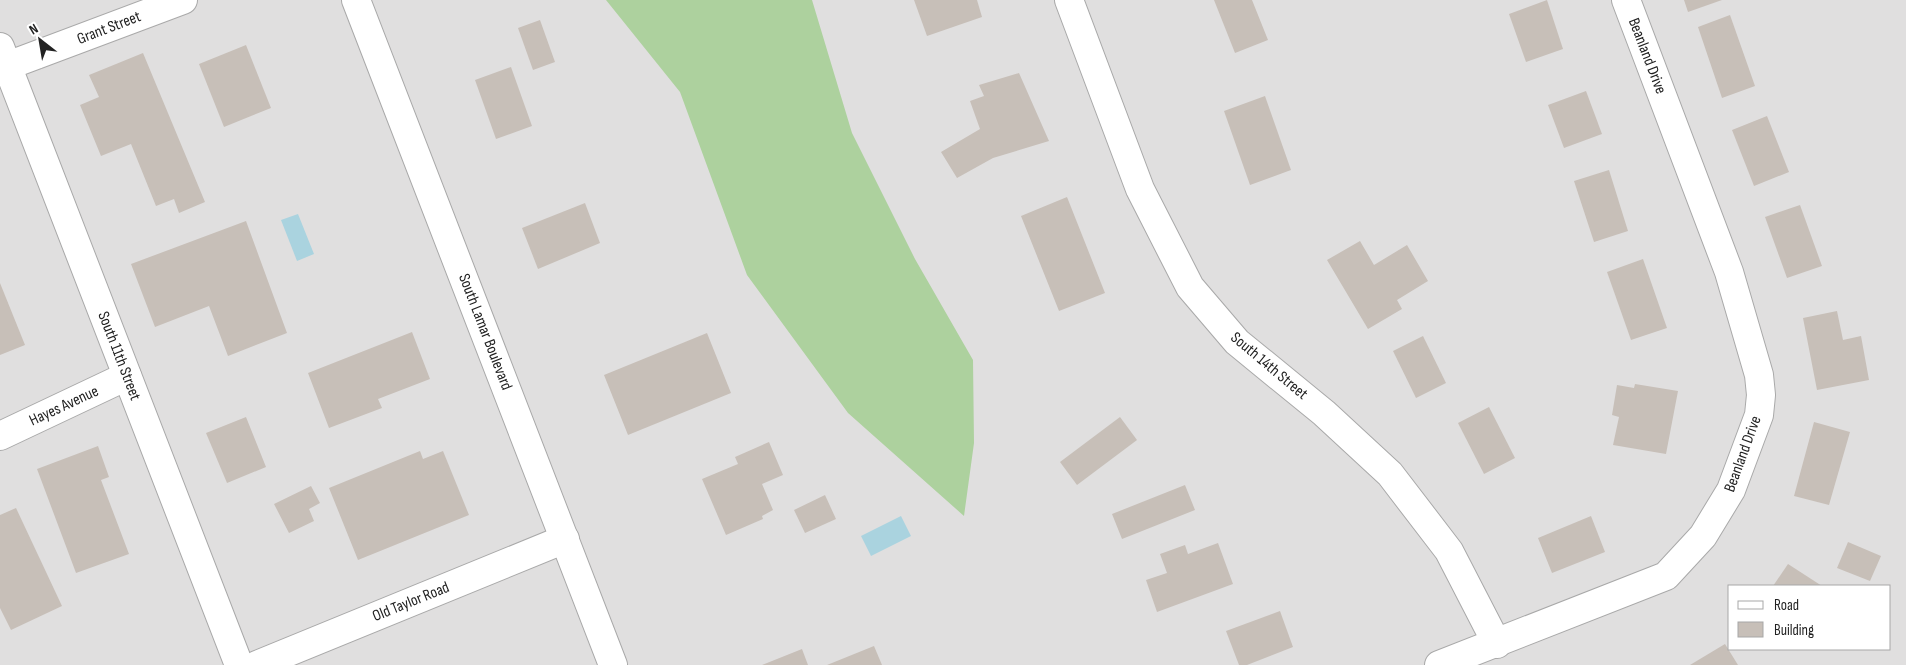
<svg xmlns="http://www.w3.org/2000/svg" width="1906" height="665" font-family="'Sofia Sans Condensed',sans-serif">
  <rect width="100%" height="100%" fill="#f2efe9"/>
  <!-- residential -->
  <path fill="#e0dfdf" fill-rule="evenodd" d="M0 0H1906V665H0ZM1730 586H1890V649H1730Z"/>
  <!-- forest -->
  <polygon fill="#add19e" points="606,0 812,0 852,133 915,259 973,360 974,443 964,516 848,413 747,275 680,92"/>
  <!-- water -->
  <g fill="#aad3df">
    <polygon points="298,214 314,254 297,261 281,220"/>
    <polygon points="901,516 911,536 871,556 861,536"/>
  </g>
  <!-- building -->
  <g fill="#c7bfb8">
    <polygon points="914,0 977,0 982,17 927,36"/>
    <polygon points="1214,0 1252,0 1268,40 1235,53"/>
    <polygon points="1547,0 1563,49 1526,62 1509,14"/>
    <polygon points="1684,0 1722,0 1688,12"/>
    <polygon points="1730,15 1755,86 1722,98 1698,27"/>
    <polygon points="540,20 555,62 533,70 518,28"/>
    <polygon points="246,45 271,108 224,127 199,64"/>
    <polygon points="143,53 205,202 179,213 174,199 156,206 131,144 101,156 80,105 99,97 89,75"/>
    <polygon points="511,67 532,126 496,139 475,80"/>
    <polygon points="1019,73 1049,141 993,158 957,178 941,152 980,129 970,101 984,96 979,85"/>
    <polygon points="1586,91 1602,134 1564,148 1548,105"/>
    <polygon points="1265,96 1291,170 1250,185 1224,111"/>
    <polygon points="1767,116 1789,172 1754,186 1732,130"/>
    <polygon points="1609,170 1628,231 1594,242 1574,181"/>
    <polygon points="1067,197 1105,293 1059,311 1021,216"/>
    <polygon points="585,203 600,243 538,269 522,228"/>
    <polygon points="1800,205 1822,266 1787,278 1765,217"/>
    <polygon points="246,221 287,333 228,356 209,306 155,327 131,264"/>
    <polygon points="1360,241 1374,265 1407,245 1428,281 1397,300 1402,309 1368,329 1327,260"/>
    <polygon points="1643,259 1667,328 1631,340 1607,272"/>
    <polygon points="0,283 25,345 0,355"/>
    <polygon points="1837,311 1843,340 1861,336 1869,380 1817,390 1803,318"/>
    <polygon points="412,332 430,379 378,399 382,408 329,428 308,373"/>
    <polygon points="707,333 731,393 628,435 604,375"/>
    <polygon points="1423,336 1446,383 1416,398 1393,351"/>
    <polygon points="1635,384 1678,391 1666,454 1613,445 1619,417 1612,415 1617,385 1634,388"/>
    <polygon points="1489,407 1515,458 1484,474 1458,423"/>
    <polygon points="246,417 266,467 227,483 206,433"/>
    <polygon points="1120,417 1137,440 1077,485 1060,462"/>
    <polygon points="1814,422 1850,432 1829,505 1794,496"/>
    <polygon points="769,442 783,475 762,484 773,510 762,516 763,519 726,535 702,479 738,464 735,457"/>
    <polygon points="98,446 109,477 101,480 129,554 76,573 37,469"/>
    <polygon points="420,451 423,459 443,451 469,515 358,560 329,488"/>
    <polygon points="1185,485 1195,510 1122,539 1112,514"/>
    <polygon points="311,486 320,503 309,509 314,521 289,533 274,504"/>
    <polygon points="825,495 836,519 805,533 794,510"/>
    <polygon points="16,508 62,606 11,630 0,608 0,515"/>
    <polygon points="1591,516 1605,552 1552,573 1538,538"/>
    <polygon points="1848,542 1881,556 1870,581 1837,568"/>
    <polygon points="1218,543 1233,584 1157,612 1146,580 1167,573 1160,554 1185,545 1188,554"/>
    <polygon points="1788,564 1822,586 1773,586"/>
    <polygon points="1280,611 1293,647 1247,665 1239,665 1226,631"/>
    <polygon points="1725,644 1738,665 1690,665"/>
    <polygon points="874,646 882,665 827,665"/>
    <polygon points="802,649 808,665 762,665"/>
  </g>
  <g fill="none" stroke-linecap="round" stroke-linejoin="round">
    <defs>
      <g id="minor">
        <polyline points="356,0 613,665"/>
        <polyline points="1069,0 1140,189 1190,287 1237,342 1324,413 1390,474 1449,551 1497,644"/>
        <polyline points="0,47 239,665"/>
        <polyline points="7,66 183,0"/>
        <polyline points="0,436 127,376"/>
        <polyline points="257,665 565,539"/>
        <polyline points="1439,665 1666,576 1703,536 1731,490 1759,415 1761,395 1759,375 1729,272 1626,0"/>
      </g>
    </defs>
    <!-- minor casing -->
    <use href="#minor" stroke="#a9a9a9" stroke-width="30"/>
    <!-- minor -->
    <use href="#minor" stroke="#fff" stroke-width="28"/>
  </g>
  <g text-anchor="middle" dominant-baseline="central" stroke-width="5" stroke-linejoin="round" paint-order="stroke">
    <!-- street labels -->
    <g font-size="16" fill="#222" stroke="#fff">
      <text transform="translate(109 28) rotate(-21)">Grant Street</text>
      <text transform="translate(1647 56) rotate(69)">Beanland Drive</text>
      <text transform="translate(485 332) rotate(69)">South Lamar Boulevard</text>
      <text transform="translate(119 356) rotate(69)">South 11th Street</text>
      <text transform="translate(1269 366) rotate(40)">South 14th Street</text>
      <text transform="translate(64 406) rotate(-25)">Hayes Avenue</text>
      <text transform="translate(1743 454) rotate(-70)">Beanland Drive</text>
      <text transform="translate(411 602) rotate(-22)">Old Taylor Road</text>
    </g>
  </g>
  <!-- legend -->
  <rect x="1728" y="585" width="162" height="65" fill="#ffffff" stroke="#a7a7a7"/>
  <rect x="1738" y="601" width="25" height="8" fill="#ffffff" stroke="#a7a7a7"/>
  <text x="1774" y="610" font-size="15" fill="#222222">Road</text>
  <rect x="1738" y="622" width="25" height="15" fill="#c7bfb8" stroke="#a7a7a7"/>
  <text x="1774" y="635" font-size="15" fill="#222222">Building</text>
  <!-- north arrow -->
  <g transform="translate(40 40) rotate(329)" stroke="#ffffff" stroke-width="4" paint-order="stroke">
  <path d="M0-4L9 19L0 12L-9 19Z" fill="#222222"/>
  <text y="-8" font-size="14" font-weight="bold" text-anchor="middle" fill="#222222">N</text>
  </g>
</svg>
